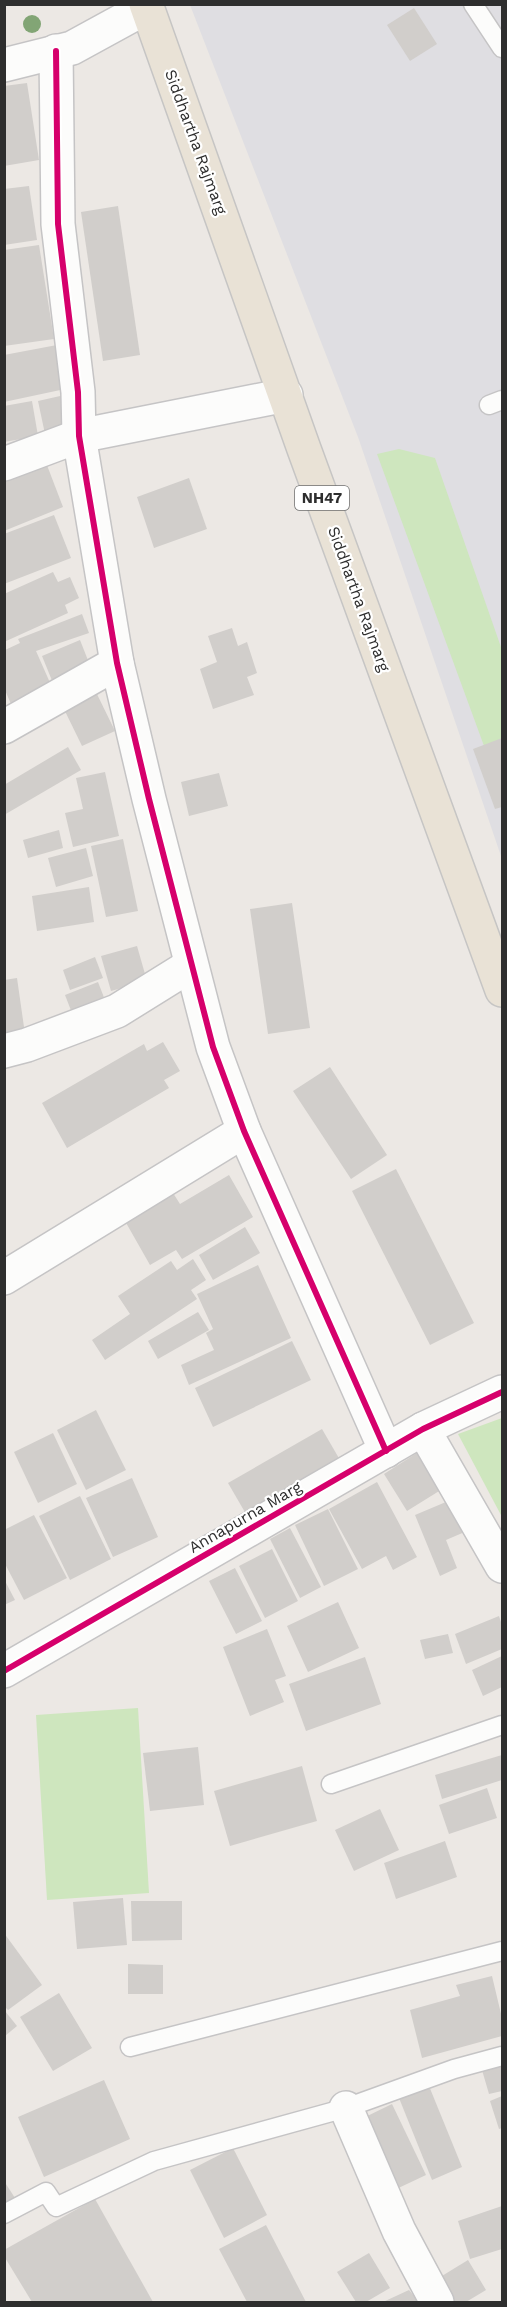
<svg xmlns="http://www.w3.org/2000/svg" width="507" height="2307" font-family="'Work Sans',sans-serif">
  <rect width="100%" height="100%" fill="#ece8e4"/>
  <!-- airport -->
  <polygon fill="#dfdee2" points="190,5 502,5 502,859 358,437"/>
  <!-- green -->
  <g fill="#cee6be">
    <polygon points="399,449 435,458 502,650 502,795 377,454"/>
    <polygon points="502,1418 502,1517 458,1434"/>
    <polygon points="138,1708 149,1893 47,1900 36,1715"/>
  </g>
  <!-- building -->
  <g fill="#d1cecb">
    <polygon points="414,8 437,44 410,61 387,25"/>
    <polygon points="27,83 39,160 4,166 4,86"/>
    <polygon points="29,186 37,240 4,245 4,189"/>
    <polygon points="118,206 140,355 103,361 81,212"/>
    <polygon points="39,245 54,339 4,346 4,250"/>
    <polygon points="57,345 65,389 4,402 4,355"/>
    <polygon points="69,394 77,427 45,434 38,401"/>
    <polygon points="32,401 38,436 4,442 4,406"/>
    <polygon points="45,460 63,507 4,531 4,477"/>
    <polygon points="189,478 207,529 154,548 137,497"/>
    <polygon points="54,515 71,558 4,584 4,534"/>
    <polygon points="53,572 58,582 70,577 79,598 65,605 68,613 4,642 4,594"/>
    <polygon points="82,614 89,633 36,651 51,685 11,704 5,690 5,650 20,643 18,639"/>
    <polygon points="232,628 238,646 247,642 257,673 247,677 254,695 213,709 200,669 217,662 208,636"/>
    <polygon points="80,640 93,673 55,688 42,656"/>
    <polygon points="94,688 115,731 82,746 61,703"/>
    <polygon points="502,738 502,807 495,809 473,749"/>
    <polygon points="68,747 81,770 4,815 4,785"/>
    <polygon points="105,772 119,836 73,847 65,813 83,809 76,778"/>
    <polygon points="219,773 228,806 189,816 181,782"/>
    <polygon points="59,830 63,848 28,858 23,840"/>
    <polygon points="123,839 138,911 106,917 91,846"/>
    <polygon points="86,848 93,876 56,887 48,858"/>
    <polygon points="89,887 94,922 37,931 32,896"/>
    <polygon points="292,903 310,1028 268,1034 250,909"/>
    <polygon points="137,946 147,981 111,991 101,956"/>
    <polygon points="95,957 103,978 70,990 63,970"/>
    <polygon points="17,978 25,1034 4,1037 4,980"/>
    <polygon points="98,982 105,1000 72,1013 65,995"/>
    <polygon points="163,1042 180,1071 164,1080 169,1088 67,1148 42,1103 144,1044 147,1051"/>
    <polygon points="330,1067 387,1155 351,1179 293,1091"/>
    <polygon points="396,1169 474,1323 430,1345 352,1191"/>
    <polygon points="229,1175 253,1217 182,1259 176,1250 150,1265 125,1221 173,1193 180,1204"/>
    <polygon points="245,1227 260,1253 213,1280 199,1255"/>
    <polygon points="193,1259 206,1280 191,1290 197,1299 105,1360 92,1340 130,1314 118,1296 171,1261 177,1270"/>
    <polygon points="258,1265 291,1338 189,1385 181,1365 214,1350 206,1333 213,1329 197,1294"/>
    <polygon points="198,1312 209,1330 158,1359 148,1341"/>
    <polygon points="292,1341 311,1380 213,1427 195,1388"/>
    <polygon points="96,1410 126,1470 86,1490 57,1430"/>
    <polygon points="322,1429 340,1460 246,1514 228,1483"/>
    <polygon points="53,1433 77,1484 38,1503 14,1452"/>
    <polygon points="420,1451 444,1488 407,1511 384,1474"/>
    <polygon points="132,1478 158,1537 113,1557 86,1498"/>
    <polygon points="377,1482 417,1557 393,1570 386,1556 362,1569 329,1509"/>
    <polygon points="80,1496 111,1559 70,1580 39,1516"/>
    <polygon points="453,1499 467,1531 446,1540 457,1568 440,1576 415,1515"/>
    <polygon points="328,1509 358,1569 324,1586 295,1525"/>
    <polygon points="34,1515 67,1578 24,1600 4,1562 4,1530"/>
    <polygon points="290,1528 321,1587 300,1598 270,1539"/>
    <polygon points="272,1549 298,1601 265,1618 239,1566"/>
    <polygon points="235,1568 262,1621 236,1634 209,1581"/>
    <polygon points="4,1579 15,1600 4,1605"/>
    <polygon points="338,1602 359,1648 308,1672 287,1626"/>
    <polygon points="499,1616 502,1625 502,1649 466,1664 455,1634"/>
    <polygon points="267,1629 286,1676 275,1680 284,1702 250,1716 223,1647"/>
    <polygon points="448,1634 453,1653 425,1659 420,1640"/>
    <polygon points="502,1656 502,1687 483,1696 472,1670"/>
    <polygon points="365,1657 381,1704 306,1731 289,1684"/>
    <polygon points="198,1747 204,1805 150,1811 143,1753"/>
    <polygon points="502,1755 502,1780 442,1799 435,1775"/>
    <polygon points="302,1766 317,1821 230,1846 214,1791"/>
    <polygon points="487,1788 497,1818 449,1834 439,1805"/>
    <polygon points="380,1809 399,1850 354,1871 335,1830"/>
    <polygon points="445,1841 457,1877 396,1899 384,1863"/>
    <polygon points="123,1898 127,1945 77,1949 73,1902"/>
    <polygon points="131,1901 182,1901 182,1940 132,1941"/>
    <polygon points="4,1933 42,1985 8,2010 4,2006"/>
    <polygon points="128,1964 163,1965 163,1994 128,1994"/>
    <polygon points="492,1976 502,2018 502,2036 422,2058 410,2010 460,1996 456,1985"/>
    <polygon points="59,1993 92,2048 53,2071 20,2017"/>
    <polygon points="5,2011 17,2026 5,2036"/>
    <polygon points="502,2065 502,2091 489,2094 482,2070"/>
    <polygon points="104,2080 130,2139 44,2177 18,2117"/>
    <polygon points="429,2086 462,2167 432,2180 399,2098"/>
    <polygon points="502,2096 502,2128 499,2129 490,2101"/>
    <polygon points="392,2104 426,2175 390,2192 357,2121"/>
    <polygon points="233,2148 267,2215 224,2238 190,2170"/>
    <polygon points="4,2181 15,2198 4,2204"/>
    <polygon points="95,2199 153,2302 32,2302 4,2256 4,2250"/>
    <polygon points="502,2206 502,2249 470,2259 458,2221"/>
    <polygon points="266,2225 306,2302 247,2302 219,2249"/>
    <polygon points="369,2253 390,2288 366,2302 356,2302 337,2272"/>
    <polygon points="468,2260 486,2290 466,2302 451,2302 437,2279"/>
    <polygon points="409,2290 419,2302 383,2302"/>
  </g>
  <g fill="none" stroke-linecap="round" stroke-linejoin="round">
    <defs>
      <g id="service">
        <polyline points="473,4 502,48"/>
        <polyline points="489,405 502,400"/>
        <polyline points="331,1784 502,1725"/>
        <polyline points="130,2047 502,1951"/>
        <polyline points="4,2214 46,2192 56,2207 154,2161 346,2108 454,2069 502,2056"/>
      </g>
      <g id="minor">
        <polyline points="56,51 58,224 78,392 79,436 117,663 149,799 213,1047 244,1131 386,1451"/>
        <polyline points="4,464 79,436 286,395"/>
        <polyline points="4,727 117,663"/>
        <polyline points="4,1051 27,1045 117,1011 191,965"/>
        <polyline points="4,1278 244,1131"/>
        <polyline points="423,1429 502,1566"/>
        <polyline points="4,1671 423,1429 502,1392"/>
        <polyline points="346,2108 399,2231 437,2302"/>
      </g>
      <polyline id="secondary" points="4,65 72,48 147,7"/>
      <polyline id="trunk" points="146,4 304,449 502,990"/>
    </defs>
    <!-- service casing -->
    <use href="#service" stroke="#c5c4c5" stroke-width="21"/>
    <!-- minor casing -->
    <use href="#minor" stroke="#c5c4c5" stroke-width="36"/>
    <!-- secondary casing -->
    <use href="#secondary" stroke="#c5c4c5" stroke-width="36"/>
    <!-- trunk casing -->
    <use href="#trunk" stroke="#c6c5c4" stroke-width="36"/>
    <!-- service -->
    <use href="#service" stroke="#fcfcfb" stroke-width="18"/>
    <!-- minor -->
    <use href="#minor" stroke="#fcfcfb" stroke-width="33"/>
    <!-- secondary -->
    <use href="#secondary" stroke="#fcfcfb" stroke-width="33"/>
    <!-- trunk -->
    <use href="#trunk" stroke="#e9e2d6" stroke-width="33"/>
    <defs>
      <g id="cycleway">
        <polyline points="56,51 58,224 78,392 79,436 117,663 149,799 213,1047 244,1131 386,1451"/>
        <polyline points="4,1671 423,1429 502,1392"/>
      </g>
    </defs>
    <!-- cycleway casing -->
    <use href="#cycleway" stroke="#fff" stroke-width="10"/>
    <!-- cycleway -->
    <use href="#cycleway" stroke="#d6006c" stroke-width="6"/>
  </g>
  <!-- trees -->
  <circle fill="#82a575" cx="32" cy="24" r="9"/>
  <g text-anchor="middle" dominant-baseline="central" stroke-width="4.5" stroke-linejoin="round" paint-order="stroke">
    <!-- shield labels -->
    <rect fill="#fff" stroke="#6d6d6d" stroke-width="1.5" x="295" y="486" width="54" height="24" rx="4.5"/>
    <g font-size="15" font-weight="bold" fill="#2e2e2e">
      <text x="322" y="498">NH47</text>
    </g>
    <!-- street labels -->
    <g font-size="16" fill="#2e2e2e" stroke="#fff">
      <text transform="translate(196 142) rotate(70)">Siddhartha Rajmarg</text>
      <text transform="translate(359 599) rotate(70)">Siddhartha Rajmarg</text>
      <text transform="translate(245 1517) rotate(-30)">Annapurna Marg</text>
    </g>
  </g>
  <!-- border -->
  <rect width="507" height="2307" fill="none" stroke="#2e2e2e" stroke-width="12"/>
</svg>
